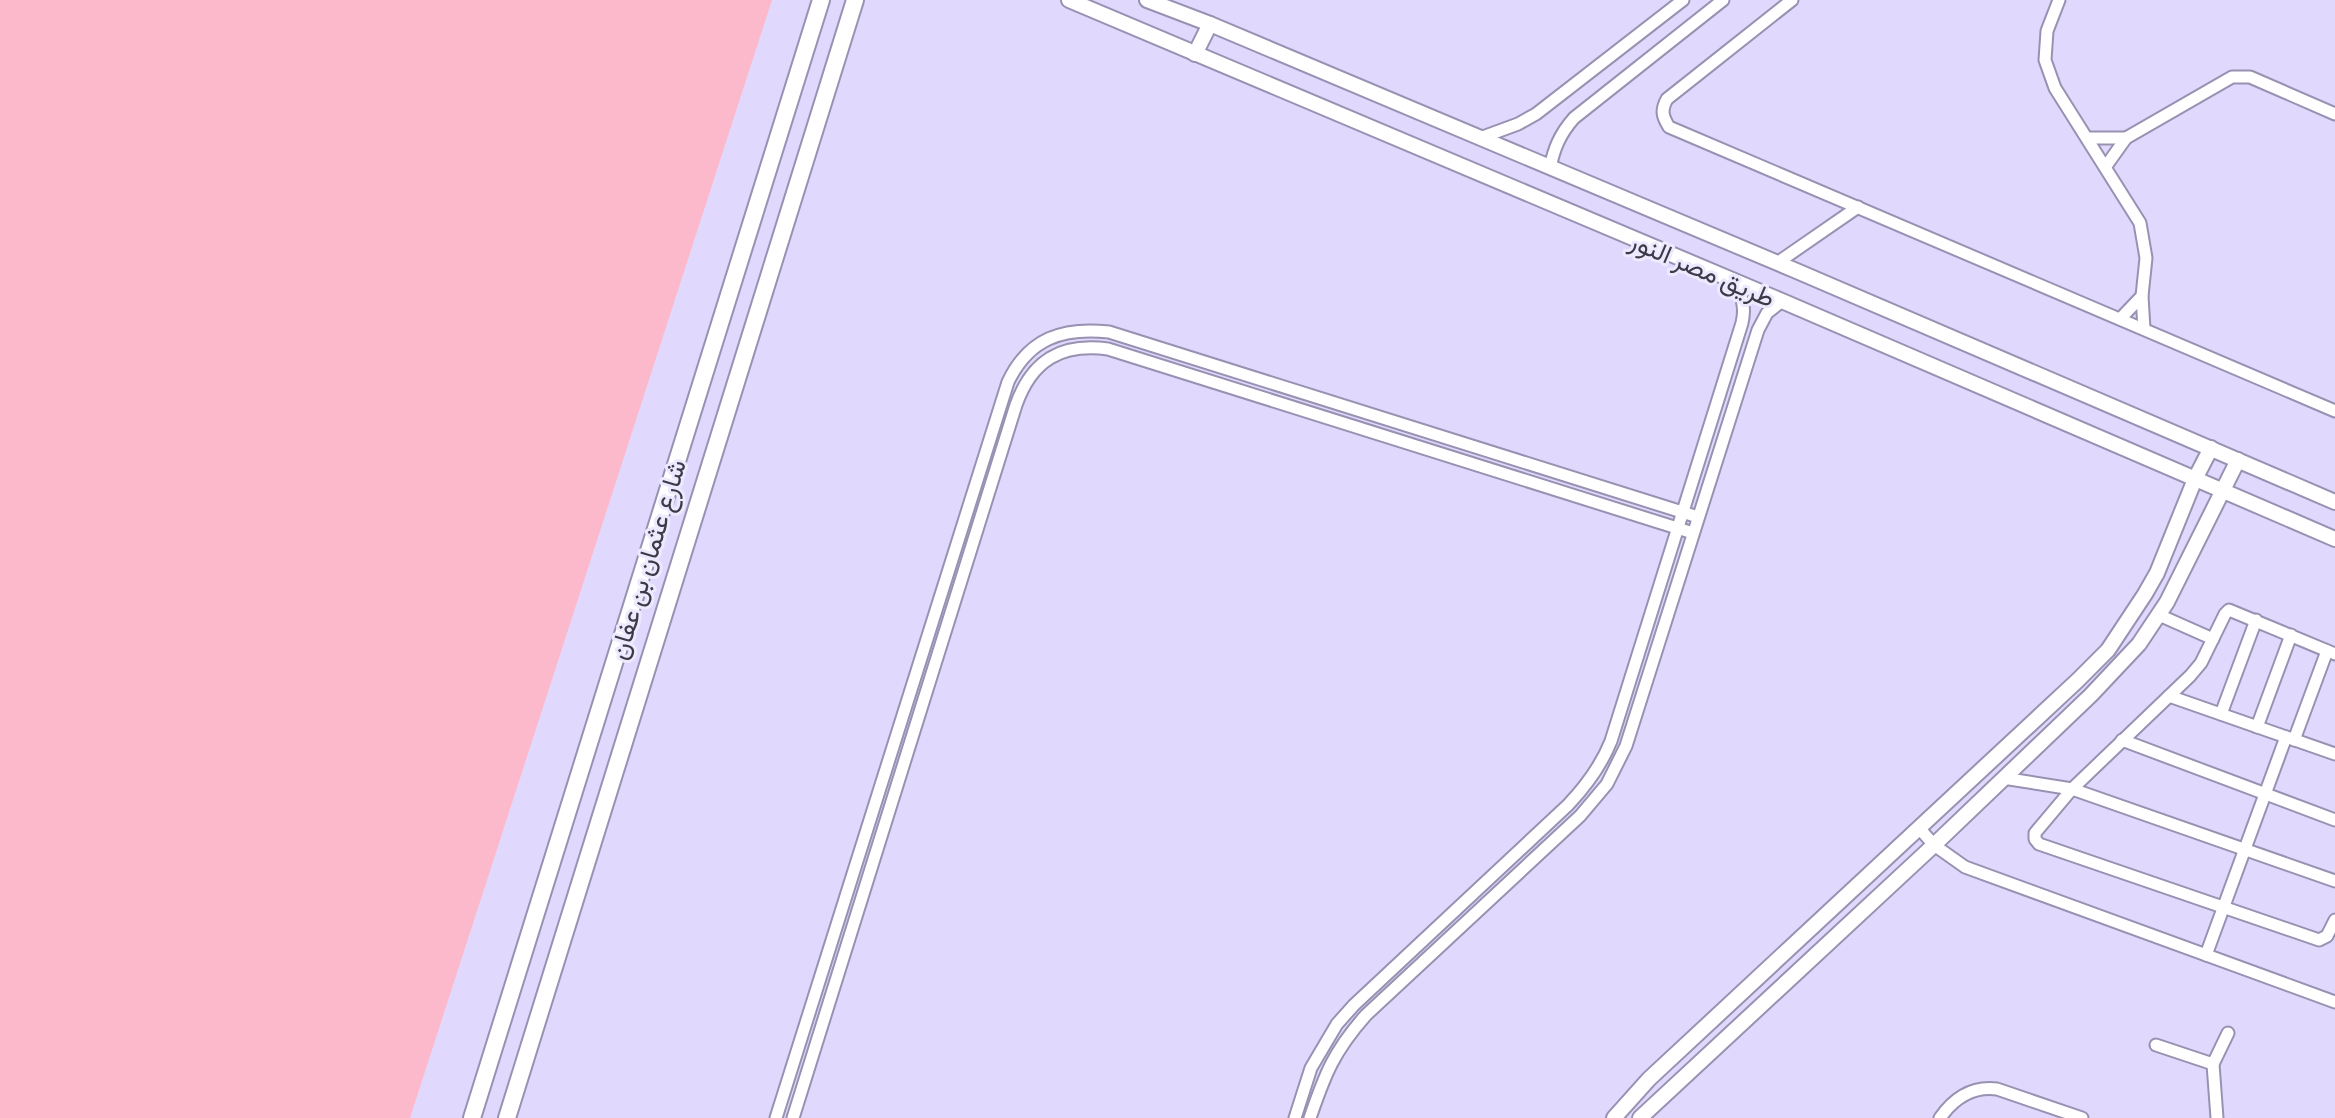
<svg xmlns="http://www.w3.org/2000/svg" width="2335" height="1118" font-family="Barlow,Vazirmatn,sans-serif">
  <rect width="100%" height="100%" fill="#e1d9fd"/>
  <!-- green -->
  <polygon fill="#fcb9cc" points="0,0 772,0 410,1118 0,1118"/>
  <g fill="none" stroke-linecap="round" stroke-linejoin="round">
    <defs>
      <g id="minor">
        <path d="M1792 0 1667 99C1661 110 1662 116 1669 127L2335 411"/>
        <polyline points="2059,0 2047,31 2045,60 2055,88 2140,223 2146,258 2142,296 2144,329"/>
        <polyline points="1480,138 1518,124 1536,114 1683,0"/>
        <polyline points="2088,138 2126,138"/>
        <polyline points="2106,166 2126,138 2232,77 2250,77 2335,114"/>
        <path d="M1550 168C1554 148 1560 134 1574 118L1723 0"/>
        <polyline points="1777,263 1858,207"/>
        <polyline points="2120,319 2142,296"/>
        <polyline points="2159,615 2213,639"/>
        <polyline points="2335,654 2229,610 2225,614 2201,663 2190,676 2072,789 2035,833 2035,839 2039,844 2319,940 2327,936 2335,920"/>
        <polyline points="2169,696 2335,754"/>
        <polyline points="2221,714 2256,620"/>
        <polyline points="2257,727 2291,635"/>
        <polyline points="2122,740 2335,820"/>
        <polyline points="2294,740 2327,651"/>
        <polyline points="2003,778 2072,789 2335,881"/>
        <polyline points="1919,828 1934,845 1965,867 2335,1002"/>
        <polyline points="2206,955 2286,737"/>
        <polyline points="2156,1045 2213,1064"/>
        <path d="M776 1118 1008 382C1029 338 1063 327 1109 332L1698 517"/>
        <path d="M793 1118 1016 405C1032 360 1061 343 1108 349L1693 533"/>
        <path d="M1295 1118 1311 1068 1337 1024 1354 1005 1568 805C1586 786 1601 766 1611 741L1742 323C1746 306 1742 295 1732 281"/>
        <path d="M1310 1118C1325 1074 1334 1051 1366 1015L1580 816 1607 784 1626 746 1758 330 1767 313 1782 301"/>
        <path d="M1940 1118C1954 1098 1972 1086 1997 1089L2082 1118"/>
        <polyline points="2217,1118 2213,1064 2228,1033"/>
      </g>
      <g id="tertiary">
        <polyline points="1069,0 1782,301 2335,539"/>
        <polyline points="1147,0 1210,24 1799,272 2335,502"/>
        <polyline points="1195,54 1210,24"/>
        <polyline points="1614,1118 1649,1079 2077,681 2108,650 2145,594 2157,573 2195,479 2211,448"/>
        <polyline points="1640,1118 1934,845 2091,695 2139,644 2167,602 2238,460"/>
      </g>
      <g id="secondary">
        <polyline points="472,1118 821,0"/>
        <polyline points="507,1118 855,0"/>
      </g>
    </defs>
    <!-- minor casing -->
    <use href="#minor" stroke="#9891b2" stroke-width="15"/>
    <!-- tertiary casing -->
    <use href="#tertiary" stroke="#9891b2" stroke-width="18"/>
    <!-- secondary casing -->
    <use href="#secondary" stroke="#9891b2" stroke-width="20"/>
    <!-- minor -->
    <use href="#minor" stroke="#fff" stroke-width="11"/>
    <!-- tertiary -->
    <use href="#tertiary" stroke="#fff" stroke-width="14"/>
    <!-- secondary -->
    <use href="#secondary" stroke="#fff" stroke-width="16"/>
  </g>
  <g text-anchor="middle" dominant-baseline="central" stroke-width="6" stroke-linejoin="round" paint-order="stroke">
    <!-- street labels -->
    <g font-size="26" fill="#3d3a48" stroke="#ede9fe">
      <text transform="translate(1703 268) rotate(23)">طريق مصر النور</text>
      <text transform="translate(646 559) rotate(-73)">شارع عثمان بن عفان</text>
    </g>
  </g>
</svg>
